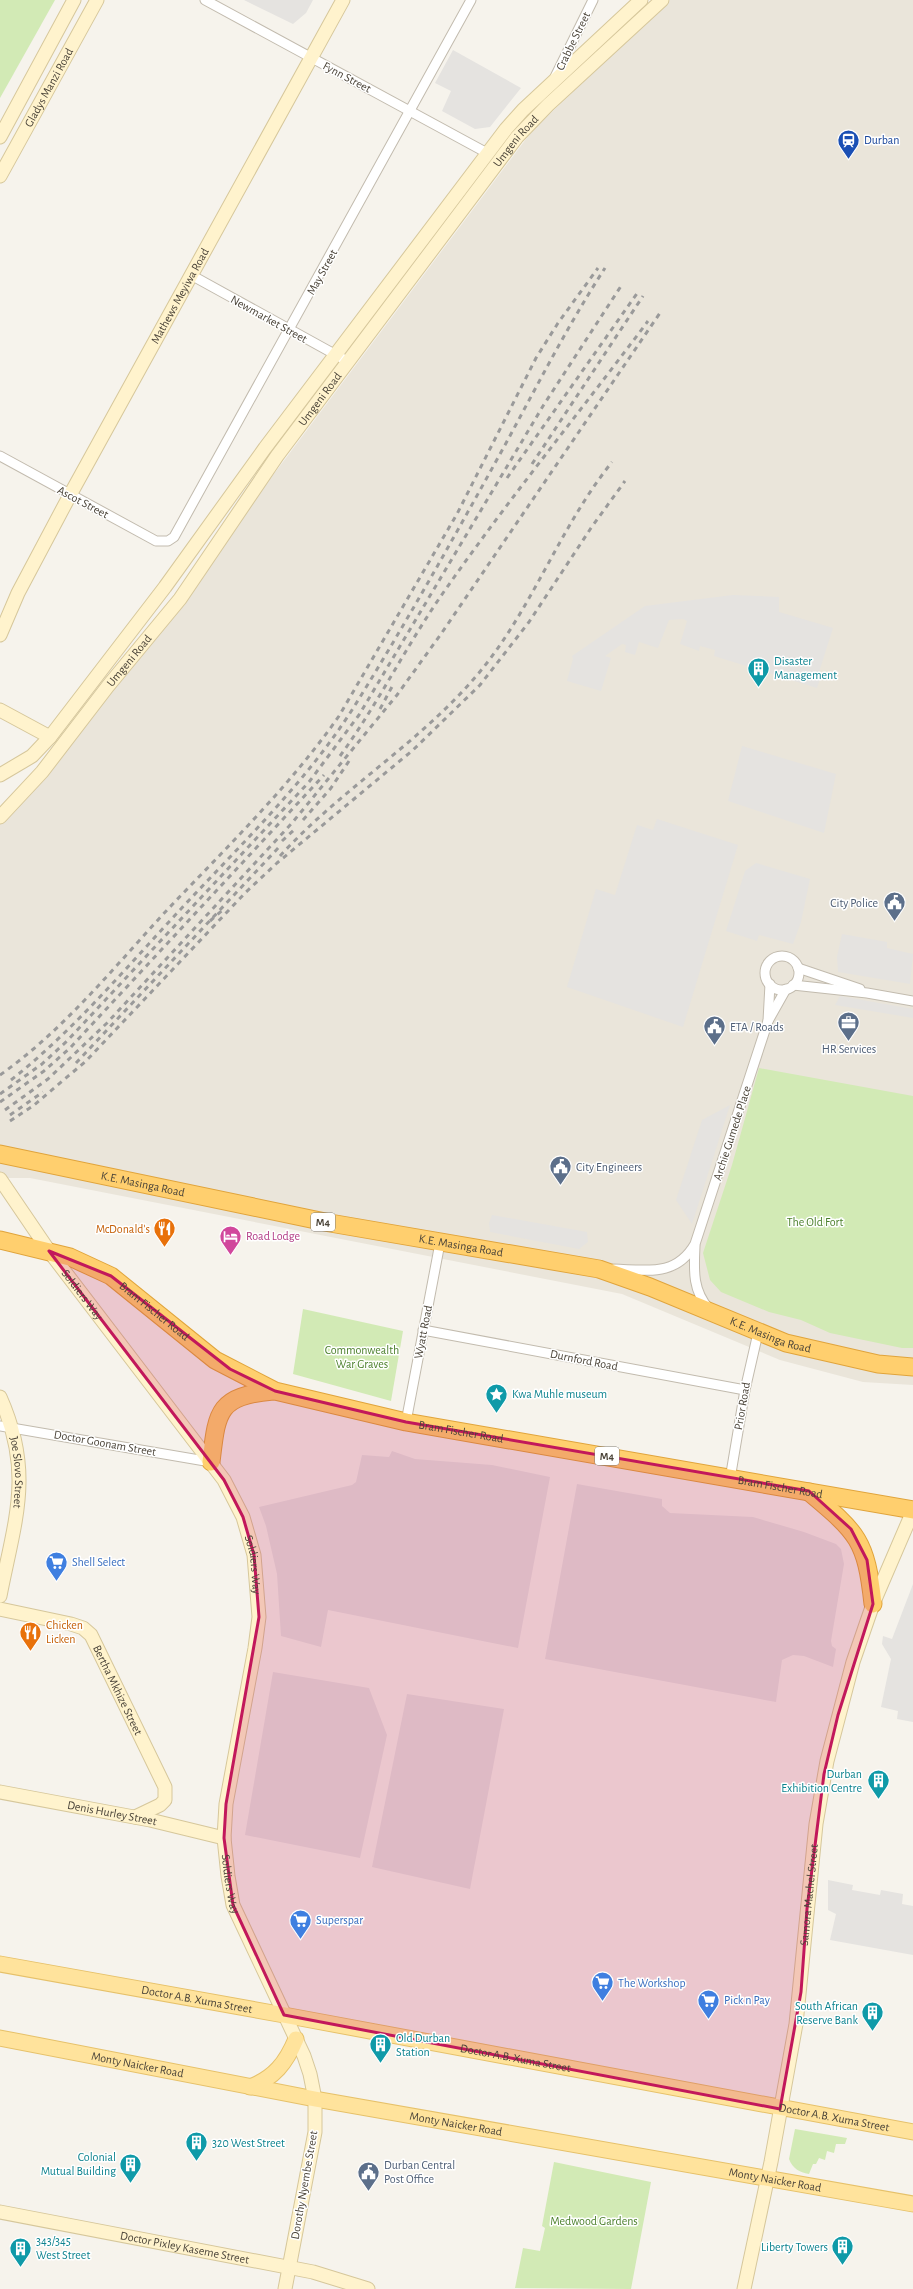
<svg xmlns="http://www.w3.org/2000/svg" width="913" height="2289" font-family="'Alegreya Sans',sans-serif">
  <rect width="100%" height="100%" fill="#f6f3ec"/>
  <!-- residential -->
  <polygon fill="#eae5da" points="670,0 913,0 913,1385 863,1382 780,1360 622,1294 30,1178 0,1178 0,818 73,741 532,131"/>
  <!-- green -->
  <g fill="#d2eab5">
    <polygon points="0,0 55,0 0,98"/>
    <polygon points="759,1068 913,1096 913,1348 902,1348 830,1333 801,1320 769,1312 721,1292 710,1280 703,1253 732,1165"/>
    <polygon points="303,1309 403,1331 391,1401 293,1374"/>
    <path d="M795 2129 847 2138 845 2144H836L834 2153 827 2151 825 2160 819 2158 816 2164H813L809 2174C799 2172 793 2169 789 2159Z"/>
    <polygon points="554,2162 651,2182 631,2289 515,2288 523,2248 540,2251 545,2228 542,2226"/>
  </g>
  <!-- parking -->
  <g fill="#e5e3e0">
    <polygon points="244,0 313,0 306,13 293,24"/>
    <polygon points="453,50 521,88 490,127 475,129 442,111 451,91 435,83"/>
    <polygon points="733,595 779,597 779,612 833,628 819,672 822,673 817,688 714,656 715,650 700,646 699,651 680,644 687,621 683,619 669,620 658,648 639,642 635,655 625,652 626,645 622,644 605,656 611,658 601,691 567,681 573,659 572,656 645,606"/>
    <polygon points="742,746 836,774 824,833 728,801"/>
    <polygon points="657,819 738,845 683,1027 567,987 596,889 615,895 637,825 653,830"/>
    <polygon points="756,863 810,879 801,922 793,944 759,935 757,941 726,931 745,871"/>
    <polygon points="842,934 887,942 887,948 913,954 910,984 838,972 837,957"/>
    <polygon points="840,996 913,1009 913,1018 835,1005"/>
    <polygon points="730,1105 692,1224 676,1200 702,1120"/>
    <polygon points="492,1215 587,1232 588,1242 579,1249 490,1232 489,1223"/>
    <polygon points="392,1451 415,1459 492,1465 550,1477 518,1648 328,1610 321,1647 281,1636 277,1574 266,1526 259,1507 352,1485 356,1482 362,1455 389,1457"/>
    <polygon points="577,1484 662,1499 662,1506 670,1513 753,1517 804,1532 836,1544 841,1549 844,1564 831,1641 832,1646 836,1649 833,1667 804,1656 793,1655 782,1660 776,1702 545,1659"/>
    <polygon points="913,1584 913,1722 897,1719 898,1711 881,1707 891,1659 882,1644 883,1636 892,1639"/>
    <polygon points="273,1672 369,1688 387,1735 360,1858 245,1835"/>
    <polygon points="407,1694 504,1709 470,1889 372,1867"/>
    <polygon points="828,1880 853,1885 852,1890 880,1895 881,1890 903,1894 902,1904 913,1906 913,1955 830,1940 836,1914 828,1910"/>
  </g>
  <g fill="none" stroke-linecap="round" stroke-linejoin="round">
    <defs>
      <g id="street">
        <polyline points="205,0 489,154"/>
        <polyline points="555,77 593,0"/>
        <polyline points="191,275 347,361"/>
        <polyline points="0,456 156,541 168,541 174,537 471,0"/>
        <circle cx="782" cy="973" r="17"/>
        <polyline points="798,968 860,989"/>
        <polyline points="793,985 867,993 913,1001"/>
        <polyline points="768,1021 786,989"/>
        <path d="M695 1246C694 1269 692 1290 709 1309"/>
        <path d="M614 1269C647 1270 676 1277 695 1244L768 1021 770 984"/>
        <polyline points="423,1330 745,1390"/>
        <polyline points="406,1422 440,1243"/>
        <polyline points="0,1426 211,1462"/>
        <polyline points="730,1479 745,1390 758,1333"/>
      </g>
      <g id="secondary">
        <polyline points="0,137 74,0"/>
        <path id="s1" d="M0 176 97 0"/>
        <path id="s2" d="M0 635 18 593 70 495 343 0"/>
        <polyline points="0,710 50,737"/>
        <polyline points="0,775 32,756 50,737 165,587 265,448 506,129 523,110 641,0"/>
        <path id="s3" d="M0 817 42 772 108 686 180 599 277 456 517 137 548 105 662 0"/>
        <path id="s4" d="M0 1179 49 1251 224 1480 243 1517 254 1555 259 1617 255 1648 226 1804 224 1838 228 1876 233 1905 304 2056 310 2074 315 2099V2132L285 2289"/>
        <path id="s5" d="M0 1397C34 1473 15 1519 0 1596"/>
        <path id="s6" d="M0 1609 71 1624 83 1628 91 1635 165 1787V1800L160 1805 135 1817"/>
        <path id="s7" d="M0 1792 150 1820 224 1838"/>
        <path id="s8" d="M0 2212 313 2272 368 2289"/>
        <path id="s9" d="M744 2289 771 2162 796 2024 816 1824 827 1761 853 1662 873 1604 913 1511"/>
      </g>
      <g id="primary">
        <path id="s10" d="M0 1964 284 2015 913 2132"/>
        <path id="s11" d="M0 2038 315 2099 913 2204"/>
        <path d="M250 2087C274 2078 286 2063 296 2039"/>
      </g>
      <g id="highway">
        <path id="s12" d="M0 1154 330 1223 599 1269 650 1287 786 1343 878 1364 913 1367"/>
        <path id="s13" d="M0 1240 70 1257 111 1276 215 1360 275 1391 406 1422 913 1510"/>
        <path d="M211 1462C217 1412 217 1396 273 1391"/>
        <path d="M809 1492C858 1533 866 1540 873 1604"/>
      </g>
    </defs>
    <!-- street casing -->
    <use href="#street" stroke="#c2bbae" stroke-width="11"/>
    <!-- secondary casing -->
    <use href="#secondary" stroke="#d6c79b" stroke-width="15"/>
    <!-- primary casing -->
    <use href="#primary" stroke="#e6c16a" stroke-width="17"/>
    <!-- highway casing -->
    <use href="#highway" stroke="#e0a43c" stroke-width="19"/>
    <!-- street -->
    <use href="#street" stroke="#fff" stroke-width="9"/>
    <!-- secondary -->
    <use href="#secondary" stroke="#fff3cd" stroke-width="13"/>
    <!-- primary -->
    <use href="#primary" stroke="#ffe39c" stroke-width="15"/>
    <!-- highway -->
    <use href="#highway" stroke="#ffcf6e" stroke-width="17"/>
    <!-- rail -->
    <g stroke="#9a9a9a" stroke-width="3" stroke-dasharray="5 5" stroke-linecap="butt">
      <polyline points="532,464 643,296"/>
      <polyline points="507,478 638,292"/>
      <polyline points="380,709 394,683"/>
      <path d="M340 756C378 704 406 646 443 593 508 500 580 412 648 321"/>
      <polyline points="303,820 331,788 349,761"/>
      <polyline points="282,841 295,829"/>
      <path d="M280 856C341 789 420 743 478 674 532 610 559 528 612 462"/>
      <polyline points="210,921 225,908"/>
      <polyline points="76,1063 281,845"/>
      <path d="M0 1075C64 1030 115 966 168 909 227 847 290 786 339 716L457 514 536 358 558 323 598 268"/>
      <path d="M11 1080C73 1031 125 969 179 911 241 844 309 780 357 702 409 618 457 532 505 445 537 386 568 325 605 268"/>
      <polyline points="0,1094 42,1064 67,1041 309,782 359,715 543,406 623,283"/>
      <polyline points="0,1102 44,1071 70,1048 324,775"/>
      <polyline points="5,1110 48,1079 107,1023 292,823 365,734 397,695 441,634 662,310"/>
      <polyline points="10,1115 43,1092"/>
      <polyline points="10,1121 33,1106 86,1061 246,892 277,863 413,750 480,685 529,622 591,528 625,481"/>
    </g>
  </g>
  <!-- marked area -->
  <path fill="#c2185b" fill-opacity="0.2" stroke="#c2185b" stroke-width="3" stroke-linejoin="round" d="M49 1251 111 1276 230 1369 275 1391 406 1422 809 1491 851 1529 867 1560 873 1604 838 1715 824 1774 807 1909 801 1992 780 2109 284 2015 233 1905 224 1838 226 1804 259 1617 254 1555 243 1517 224 1480Z"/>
  <!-- icons -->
  <defs>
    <symbol id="station-pin" viewBox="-11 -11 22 30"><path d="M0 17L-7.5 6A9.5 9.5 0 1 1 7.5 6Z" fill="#1a4fb4" stroke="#fff"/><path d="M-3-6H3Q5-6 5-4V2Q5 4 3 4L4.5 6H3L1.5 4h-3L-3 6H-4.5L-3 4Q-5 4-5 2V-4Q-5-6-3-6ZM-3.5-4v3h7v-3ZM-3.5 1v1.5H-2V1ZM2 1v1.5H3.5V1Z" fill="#fff"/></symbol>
    <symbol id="building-pin" viewBox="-11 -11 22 30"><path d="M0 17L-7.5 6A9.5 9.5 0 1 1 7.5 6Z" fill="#0f9aa8" stroke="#fff"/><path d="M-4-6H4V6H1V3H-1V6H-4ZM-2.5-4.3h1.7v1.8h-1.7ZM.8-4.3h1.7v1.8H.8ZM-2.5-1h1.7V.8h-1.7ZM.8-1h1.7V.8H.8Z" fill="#fff"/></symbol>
    <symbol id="civic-pin" viewBox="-11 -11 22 30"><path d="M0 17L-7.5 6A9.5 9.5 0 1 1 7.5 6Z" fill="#5c6f8a" stroke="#fff"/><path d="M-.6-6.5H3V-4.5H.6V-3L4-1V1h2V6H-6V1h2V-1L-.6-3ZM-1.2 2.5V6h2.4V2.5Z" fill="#fff"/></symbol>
    <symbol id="office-pin" viewBox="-11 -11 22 30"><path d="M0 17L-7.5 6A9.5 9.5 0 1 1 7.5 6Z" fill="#5c6f8a" stroke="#fff"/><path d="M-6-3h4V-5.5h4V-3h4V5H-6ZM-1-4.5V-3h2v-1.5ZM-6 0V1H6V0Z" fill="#fff"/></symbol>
    <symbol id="restaurant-pin" viewBox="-11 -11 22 30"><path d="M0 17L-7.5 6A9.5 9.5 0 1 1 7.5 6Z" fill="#e8710a" stroke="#fff"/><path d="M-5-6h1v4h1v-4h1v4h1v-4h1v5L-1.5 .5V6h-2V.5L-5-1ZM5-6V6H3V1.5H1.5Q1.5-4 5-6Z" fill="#fff"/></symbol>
    <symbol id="hotel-pin" viewBox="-11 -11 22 30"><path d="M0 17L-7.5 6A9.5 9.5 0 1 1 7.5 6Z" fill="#d1479c" stroke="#fff"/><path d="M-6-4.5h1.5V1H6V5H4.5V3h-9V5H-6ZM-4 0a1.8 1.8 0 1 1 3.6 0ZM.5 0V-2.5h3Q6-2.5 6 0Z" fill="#fff"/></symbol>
    <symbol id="sight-pin" viewBox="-11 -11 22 30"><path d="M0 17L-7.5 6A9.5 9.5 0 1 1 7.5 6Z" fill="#0f9aa8" stroke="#fff"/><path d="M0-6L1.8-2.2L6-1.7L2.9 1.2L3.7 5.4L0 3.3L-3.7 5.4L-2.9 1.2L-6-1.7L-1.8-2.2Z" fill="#fff"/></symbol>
    <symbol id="supermarket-pin" viewBox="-11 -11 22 30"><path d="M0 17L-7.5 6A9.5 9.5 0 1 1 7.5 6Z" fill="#3f7fe0" stroke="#fff"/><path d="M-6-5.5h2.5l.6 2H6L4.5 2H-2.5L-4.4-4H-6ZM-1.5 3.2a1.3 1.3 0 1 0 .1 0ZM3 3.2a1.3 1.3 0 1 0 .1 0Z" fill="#fff"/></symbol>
  </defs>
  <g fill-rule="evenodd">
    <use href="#station-pin" x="836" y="128" width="25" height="34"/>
    <use href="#building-pin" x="746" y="656" width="25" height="34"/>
    <use href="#civic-pin" x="882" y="890" width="25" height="34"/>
    <use href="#office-pin" x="836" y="1010" width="25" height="34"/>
    <use href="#civic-pin" x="702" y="1014" width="25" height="34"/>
    <use href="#civic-pin" x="548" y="1154" width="25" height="34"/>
    <use href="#restaurant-pin" x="152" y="1216" width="25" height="34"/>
    <use href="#hotel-pin" x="218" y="1224" width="25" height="34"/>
    <use href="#sight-pin" x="484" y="1382" width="25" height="34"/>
    <use href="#supermarket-pin" x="44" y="1550" width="25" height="34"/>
    <use href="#restaurant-pin" x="18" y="1620" width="25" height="34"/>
    <use href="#building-pin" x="866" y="1768" width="25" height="34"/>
    <use href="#supermarket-pin" x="288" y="1908" width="25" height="34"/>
    <use href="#supermarket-pin" x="590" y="1970" width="25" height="34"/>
    <use href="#supermarket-pin" x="696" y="1988" width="25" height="34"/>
    <use href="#building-pin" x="860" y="2000" width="25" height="34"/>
    <use href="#building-pin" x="368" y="2032" width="25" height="34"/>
    <use href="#building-pin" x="184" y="2130" width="25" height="34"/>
    <use href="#building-pin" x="118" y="2152" width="25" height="34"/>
    <use href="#civic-pin" x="356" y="2160" width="25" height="34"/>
    <use href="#building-pin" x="830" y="2234" width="25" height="34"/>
    <use href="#building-pin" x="8" y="2236" width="25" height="34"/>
  </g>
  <g text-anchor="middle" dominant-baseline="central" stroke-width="3" stroke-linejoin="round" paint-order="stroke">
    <!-- shield labels -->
    <g fill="#fff" stroke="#817c74" stroke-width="1">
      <rect x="311" y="1213" width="24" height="18" rx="3"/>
      <rect x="595" y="1447" width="24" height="18" rx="3"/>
    </g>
    <g font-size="11" font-weight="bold" fill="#4b4439">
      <text x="323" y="1222">M4</text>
      <text x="607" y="1456">M4</text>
    </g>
    <!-- street labels -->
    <g font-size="12" fill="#4b4439" stroke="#fff">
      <text transform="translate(573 41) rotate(-64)">Crabbe Street</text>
      <text transform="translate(347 77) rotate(28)">Fynn Street</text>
      <text stroke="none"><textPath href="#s1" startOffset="101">Gladys Manzi Road</textPath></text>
      <text stroke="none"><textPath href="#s3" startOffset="851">Umgeni Road</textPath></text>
      <text transform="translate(322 272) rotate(-61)">May Street</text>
      <text stroke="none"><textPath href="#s2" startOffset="384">Mathews Meyiwa Road</textPath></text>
      <text transform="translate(269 319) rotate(29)">Newmarket Street</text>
      <text stroke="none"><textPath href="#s3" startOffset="527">Umgeni Road</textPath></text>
      <text transform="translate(83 502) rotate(28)">Ascot Street</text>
      <text stroke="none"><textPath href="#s3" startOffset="203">Umgeni Road</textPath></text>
      <text transform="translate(732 1133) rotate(-72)">Archie Gumede Place</text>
      <text stroke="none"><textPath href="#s12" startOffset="146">K.E. Masinga Road</textPath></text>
      <text stroke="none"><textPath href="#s12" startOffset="470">K.E. Masinga Road</textPath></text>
      <text stroke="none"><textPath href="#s4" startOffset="142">Soldiers Way</textPath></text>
      <text stroke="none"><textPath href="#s13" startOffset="173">Bram Fischer Road</textPath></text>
      <text transform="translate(423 1332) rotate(-79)">Wyatt Road</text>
      <text stroke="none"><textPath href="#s12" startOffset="794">K.E. Masinga Road</textPath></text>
      <text transform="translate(584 1360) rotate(11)">Durnford Road</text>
      <text transform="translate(742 1406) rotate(-80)">Prior Road</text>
      <text stroke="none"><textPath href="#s13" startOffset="509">Bram Fischer Road</textPath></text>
      <text transform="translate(105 1443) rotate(10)">Doctor Goonam Street</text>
      <text stroke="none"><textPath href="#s5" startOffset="78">Joe Slovo Street</textPath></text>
      <text stroke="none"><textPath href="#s13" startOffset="833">Bram Fischer Road</textPath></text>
      <text stroke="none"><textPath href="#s4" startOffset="466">Soldiers Way</textPath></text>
      <text stroke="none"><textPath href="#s6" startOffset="157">Bertha Mkhize Street</textPath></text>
      <text stroke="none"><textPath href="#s7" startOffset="114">Denis Hurley Street</textPath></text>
      <text stroke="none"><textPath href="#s4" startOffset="789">Soldiers Way</textPath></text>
      <text stroke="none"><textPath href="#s9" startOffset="400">Samora Machel Street</textPath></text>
      <text stroke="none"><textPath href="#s10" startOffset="200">Doctor A.B. Xuma Street</textPath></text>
      <text stroke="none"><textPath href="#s10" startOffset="524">Doctor A.B. Xuma Street</textPath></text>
      <text stroke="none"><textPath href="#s11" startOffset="140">Monty Naicker Road</textPath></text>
      <text stroke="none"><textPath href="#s10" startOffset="848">Doctor A.B. Xuma Street</textPath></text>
      <text stroke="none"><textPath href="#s11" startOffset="464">Monty Naicker Road</textPath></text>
      <text stroke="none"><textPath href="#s11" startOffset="788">Monty Naicker Road</textPath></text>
      <text transform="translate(304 2185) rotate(-80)">Dorothy Nyembe Street</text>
      <text stroke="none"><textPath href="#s8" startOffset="188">Doctor Pixley Kaseme Street</textPath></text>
    </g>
    <!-- transit labels -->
    <g font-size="12" fill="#164399" stroke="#fff" text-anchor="start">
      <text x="864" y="140">Durban</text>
    </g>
    <!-- culture labels -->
    <g font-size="12" fill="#0d838f" stroke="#fff" text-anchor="start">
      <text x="774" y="661">Disaster<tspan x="774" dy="14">Management</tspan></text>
      <text x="512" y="1394">Kwa Muhle museum</text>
      <text x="862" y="1774" text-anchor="end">Durban<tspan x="862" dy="14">Exhibition Centre</tspan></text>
      <text x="858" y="2006" text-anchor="end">South African<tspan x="858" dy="14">Reserve Bank</tspan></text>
      <text x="396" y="2038">Old Durban<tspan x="396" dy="14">Station</tspan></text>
      <text x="212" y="2143">320 West Street</text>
      <text x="116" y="2157" text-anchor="end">Colonial<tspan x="116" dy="14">Mutual Building</tspan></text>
      <text x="36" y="2241">343/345<tspan x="36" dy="14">West Street</tspan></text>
      <text x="828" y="2247" text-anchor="end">Liberty Towers</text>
    </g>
    <!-- service labels -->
    <g font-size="12" fill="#4e5e75" stroke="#fff" text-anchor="start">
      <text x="878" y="903" text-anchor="end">City Police</text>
      <text x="730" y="1027">ETA / Roads</text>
      <text x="849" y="1049" text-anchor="middle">HR Services</text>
      <text x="576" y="1167">City Engineers</text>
      <text x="384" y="2165">Durban Central<tspan x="384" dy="14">Post Office</tspan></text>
    </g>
    <!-- park labels -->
    <g font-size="12" fill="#4a7f2a" stroke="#fff">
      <text x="815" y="1222">The Old Fort</text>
      <text x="362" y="1350">Commonwealth<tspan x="362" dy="14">War Graves</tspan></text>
      <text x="594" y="2221">Medwood Gardens</text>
    </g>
    <!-- food labels -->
    <g font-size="12" fill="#c56008" stroke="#fff" text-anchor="end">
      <text x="150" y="1229">McDonald's</text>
      <text x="46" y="1625" text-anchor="start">Chicken<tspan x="46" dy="14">Licken</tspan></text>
    </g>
    <!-- hotel labels -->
    <g font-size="12" fill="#b23c85" stroke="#fff" text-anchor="start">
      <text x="246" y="1236">Road Lodge</text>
    </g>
    <!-- shop labels -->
    <g font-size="12" fill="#366cbe" stroke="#fff" text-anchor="start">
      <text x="72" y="1562">Shell Select</text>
      <text x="316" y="1920">Superspar</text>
      <text x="618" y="1983">The Workshop</text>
      <text x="724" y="2000">Pick n Pay</text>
    </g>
  </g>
</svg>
